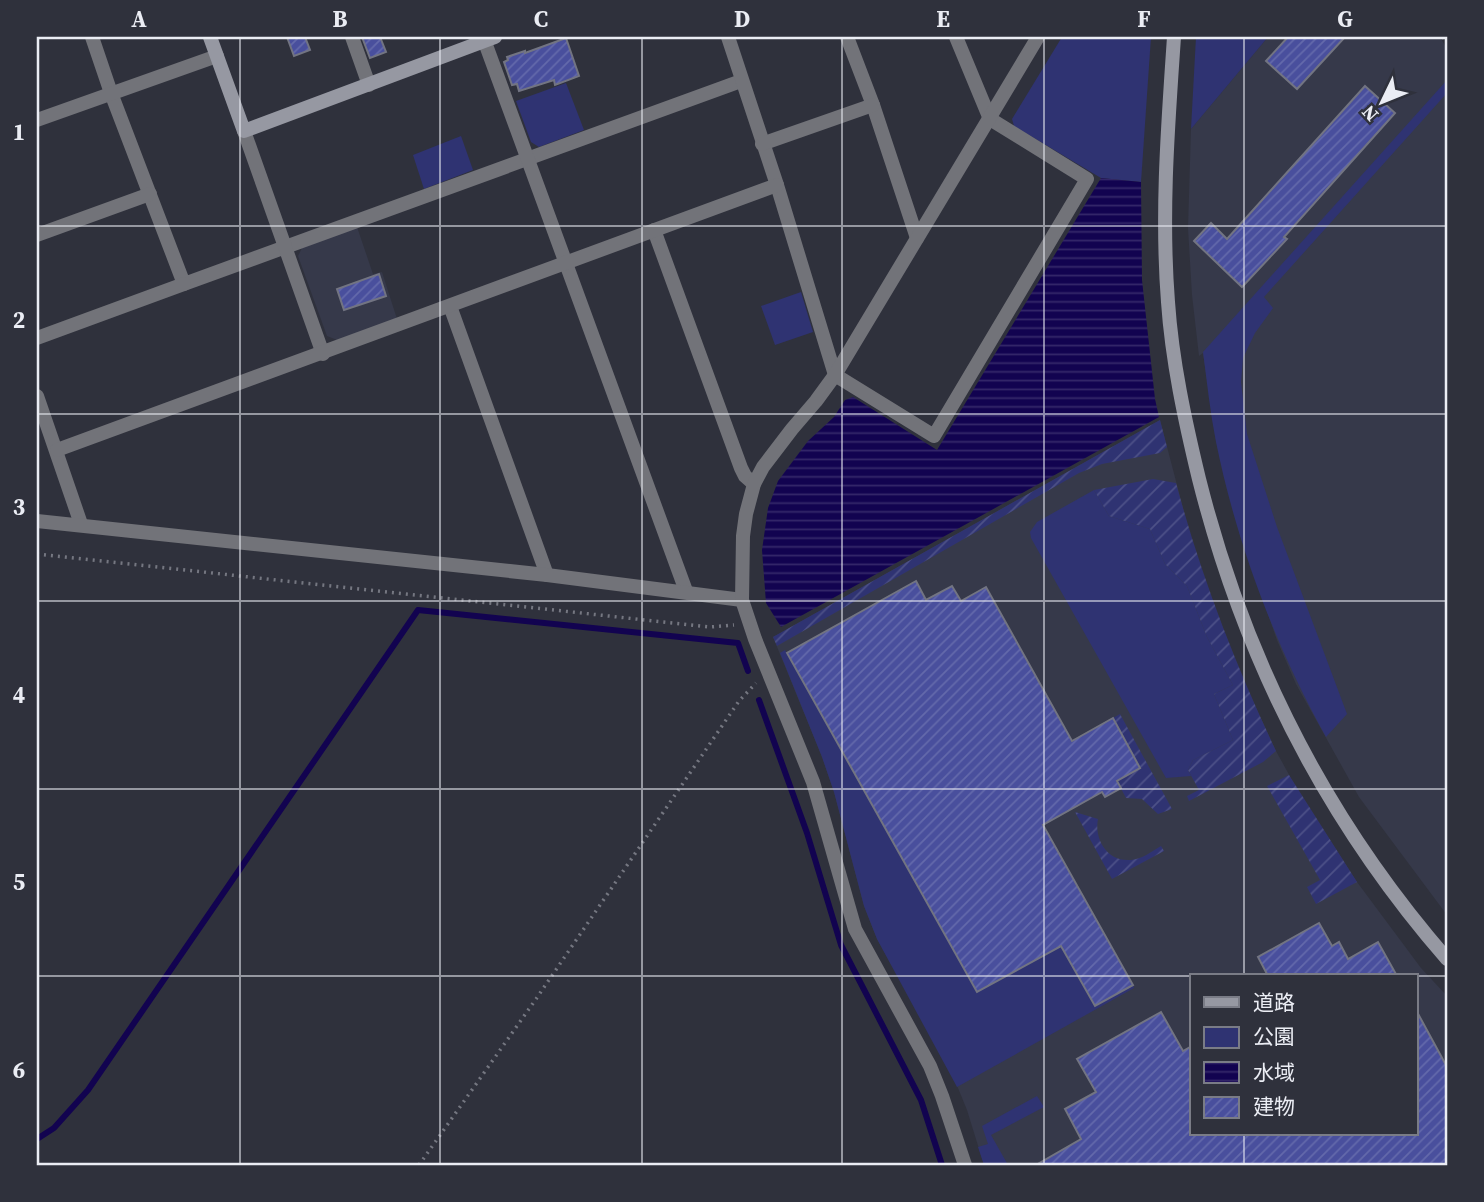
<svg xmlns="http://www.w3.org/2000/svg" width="1484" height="1202" font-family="'Source Serif 4','Noto Sans JP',serif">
  <defs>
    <pattern id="garden-furrows" width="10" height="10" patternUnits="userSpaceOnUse" patternTransform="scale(1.75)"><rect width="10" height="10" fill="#2f3372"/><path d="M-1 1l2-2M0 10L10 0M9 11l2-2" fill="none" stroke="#4d5187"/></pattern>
    <pattern id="water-rules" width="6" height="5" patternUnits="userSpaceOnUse" patternTransform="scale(1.75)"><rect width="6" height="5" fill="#120350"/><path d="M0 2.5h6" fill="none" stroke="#35286a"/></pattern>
    <pattern id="building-hatch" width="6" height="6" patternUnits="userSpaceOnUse" patternTransform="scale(1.75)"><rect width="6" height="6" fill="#494f9d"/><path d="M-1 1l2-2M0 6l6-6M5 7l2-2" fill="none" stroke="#6369ab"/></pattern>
  </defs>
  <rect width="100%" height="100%" fill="#2f313c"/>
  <!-- built -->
  <g fill="#36394a" fill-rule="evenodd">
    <polygon points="1268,37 1440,37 1447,49 1447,915 1359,797 1296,684 1277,640 1240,535 1216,441 1203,353 1199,356 1192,295 1188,228 1191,129"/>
    <polygon points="357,227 373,274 382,272 397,319 337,340 327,336 298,256 302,248"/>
    <path d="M1160 420 1193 546 1205 580 1239 671 1276 751 1298 791 1357 882 1421 968 1447 996V1165H984L967 1110 951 1071 877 939 864 906 834 792 822 757 773 637ZM1192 976H1416V1134H1192Z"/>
  </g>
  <!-- green -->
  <g fill="#2f3372">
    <polygon points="1062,37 1151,37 1141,182 1101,178 1014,126 1012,119"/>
    <polygon points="1196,37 1268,37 1191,129"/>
    <path d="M1447 80V93L1264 297 1273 308 1255 333 1243 358 1241 382 1247 434 1277 527 1347 714 1326 737C1275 645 1237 545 1216 442 1210 412 1207 382 1203 352Z"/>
    <polygon points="566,83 584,130 539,147 531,142 516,101"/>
    <polygon points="461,136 473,170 424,189 413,155"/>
    <polygon points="801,292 813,332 775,345 761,306"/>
    <polygon points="1094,490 1109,516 1150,529 1165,564 1187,586 1207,637 1233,685 1214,694 1233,740 1193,760 1188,770 1191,776 1166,778 1031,538 1030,532 1037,522"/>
    <polygon points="785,650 977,992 1061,946 1094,1006 1133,985 1134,988 957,1087 877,939 864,906 834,792 822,757 780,653"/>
    <polygon points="1037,1096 1044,1107 991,1135 1008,1165 984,1165 978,1147 988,1144 982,1126"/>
  </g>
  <!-- garden -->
  <g fill="url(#garden-furrows)">
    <polygon points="1160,420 1167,447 1160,453 1102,464 1079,473 777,646 773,637"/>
    <path d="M1153 479 1176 483C1201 576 1235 664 1276 751L1263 762 1189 801 1187 796 1199 790 1188 770 1193 760 1233 740 1214 694 1233 685 1207 637 1187 586 1165 564 1150 529 1109 516 1094 490Z"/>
    <polygon points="1120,714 1172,809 1158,814 1142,799 1126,798 1117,781 1140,767 1113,718"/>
    <polygon points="1289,775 1357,882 1316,904 1307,887 1320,880 1267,786"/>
    <path d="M1075 812 1098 819C1094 839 1107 862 1131 860 1142 859 1151 852 1161 846L1164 851 1112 879Z"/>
  </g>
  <!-- water -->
  <polygon fill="url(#water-rules)" points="1101,178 1141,182 1142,280 1155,399 1159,417 781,627 766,603 762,550 768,508 778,481 808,441 834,417 845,400 853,397 937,450"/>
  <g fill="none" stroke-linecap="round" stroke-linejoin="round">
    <!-- stream -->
    <g stroke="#120350" stroke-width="6">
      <polyline points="759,700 807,833 841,945 921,1100 942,1165"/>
      <polyline points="37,1139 54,1128 88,1090 418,610 738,643 748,671"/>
    </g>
  </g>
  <!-- building -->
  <g fill="url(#building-hatch)" stroke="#727482" stroke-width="2">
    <polygon points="287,37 305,37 310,50 294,56"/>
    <polygon points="362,37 380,37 386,52 370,58"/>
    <polygon points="1288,37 1345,37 1297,89 1266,61"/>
    <polygon points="566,38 579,76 555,85 554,80 519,91 517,84 512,85 504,62 508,60 507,57 525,51 525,53"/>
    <polygon points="1365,86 1395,113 1284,237 1287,239 1242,287 1194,241 1211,223 1227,239"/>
    <polygon points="379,274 386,296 344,310 337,289"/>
    <polygon points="916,581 926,600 952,586 961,601 986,587 1072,741 1113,718 1140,768 1117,781 1121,788 1105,797 1102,792 1043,825 1133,985 1095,1006 1061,946 977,992 787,653"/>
    <polygon points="1319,923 1332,946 1339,942 1348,959 1378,942 1397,976 1268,976 1258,957"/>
    <polygon points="1416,1010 1447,1067 1447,1165 1036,1165 1081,1139 1065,1109 1096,1092 1077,1059 1161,1012 1183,1051 1192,1046 1192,1134 1416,1134"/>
  </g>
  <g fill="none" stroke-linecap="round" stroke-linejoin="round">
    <!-- path -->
    <g stroke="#757781" stroke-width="3.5" stroke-dasharray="2 5" stroke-linecap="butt">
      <polyline points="1443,37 1447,43"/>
      <polyline points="37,554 710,627 734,625"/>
      <polyline points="419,1165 536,999 739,701 756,683"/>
    </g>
    <!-- street -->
    <g stroke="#727379" stroke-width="14">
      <polyline points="92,37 111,93 184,284 741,81"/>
      <polyline points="352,37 369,85"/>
      <polyline points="483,37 686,591"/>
      <polyline points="728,37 777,185 835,375 934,436 1087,179 990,119 956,37"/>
      <polyline points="847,37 873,105 917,238"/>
      <polyline points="37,120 217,56"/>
      <polyline points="244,131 323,354"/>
      <polyline points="762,144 873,105"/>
      <polyline points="654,230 741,468 745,476 754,484"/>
      <polyline points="37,235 150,194"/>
      <polyline points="450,306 547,575"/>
      <polyline points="37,338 184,284"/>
      <polyline points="37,396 81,524"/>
      <path d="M57 450C298 363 536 272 777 185"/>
      <polyline points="37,521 547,575 742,600"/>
      <polyline points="965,1165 942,1096 930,1066 855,929 813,782 755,639 742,600 743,536 746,514 754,484 763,467 792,429 816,401 835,375 1038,37"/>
    </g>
    <!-- secondary -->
    <g stroke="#9698a2" stroke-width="14">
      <polyline points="210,37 244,131 495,37"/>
      <path d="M1174 37C1168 125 1161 213 1168 302 1172 361 1185 421 1199 479 1244 658 1326 820 1447 959"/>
    </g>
  </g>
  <!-- grid -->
  <path fill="none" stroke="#ebedf4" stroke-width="2" stroke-opacity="0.55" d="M240 37V1165M440 37V1165M642 37V1165M842 37V1165M1044 37V1165M1244 37V976M37 226H1447M37 414H1447M37 601H1447M37 789H1447M37 976H1447M1244 1134V1165"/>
  <!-- border -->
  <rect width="1484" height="1202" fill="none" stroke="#2f313c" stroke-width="77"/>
  <!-- legend -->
  <rect x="1190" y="974" width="228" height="161" fill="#2f313c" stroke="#7a7c86" stroke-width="2"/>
  <rect x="1204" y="997" width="35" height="10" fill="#9698a2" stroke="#7a7c86" stroke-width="2"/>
  <text x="1253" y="1010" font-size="21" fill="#ebedf4">道路</text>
  <rect x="1204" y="1027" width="35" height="21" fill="#2f3372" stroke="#7a7c86" stroke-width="2"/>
  <text x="1253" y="1044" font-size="21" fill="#ebedf4">公園</text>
  <rect x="1204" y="1062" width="35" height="21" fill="url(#water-rules)" stroke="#7a7c86" stroke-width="2"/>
  <text x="1253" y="1080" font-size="21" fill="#ebedf4">水域</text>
  <rect x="1204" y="1097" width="35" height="21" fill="url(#building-hatch)" stroke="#7a7c86" stroke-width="2"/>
  <text x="1253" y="1114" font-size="21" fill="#ebedf4">建物</text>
  <!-- north arrow -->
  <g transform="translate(1382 102) rotate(227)" stroke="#2f313c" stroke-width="5" paint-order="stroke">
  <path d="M0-5L12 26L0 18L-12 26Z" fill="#ebedf4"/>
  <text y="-10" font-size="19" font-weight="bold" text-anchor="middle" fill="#ebedf4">N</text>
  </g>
  <rect x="38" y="38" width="1408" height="1126" fill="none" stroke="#ebedf4" stroke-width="2.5"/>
  <g font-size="23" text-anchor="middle" font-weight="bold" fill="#ebedf4">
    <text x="139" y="27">A</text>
    <text x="340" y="27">B</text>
    <text x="541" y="27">C</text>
    <text x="742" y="27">D</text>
    <text x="943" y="27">E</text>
    <text x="1144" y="27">F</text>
    <text x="1345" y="27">G</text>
    <text x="19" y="140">1</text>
    <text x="19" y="328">2</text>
    <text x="19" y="515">3</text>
    <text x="19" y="703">4</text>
    <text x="19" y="890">5</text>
    <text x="19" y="1078">6</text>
  </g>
</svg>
